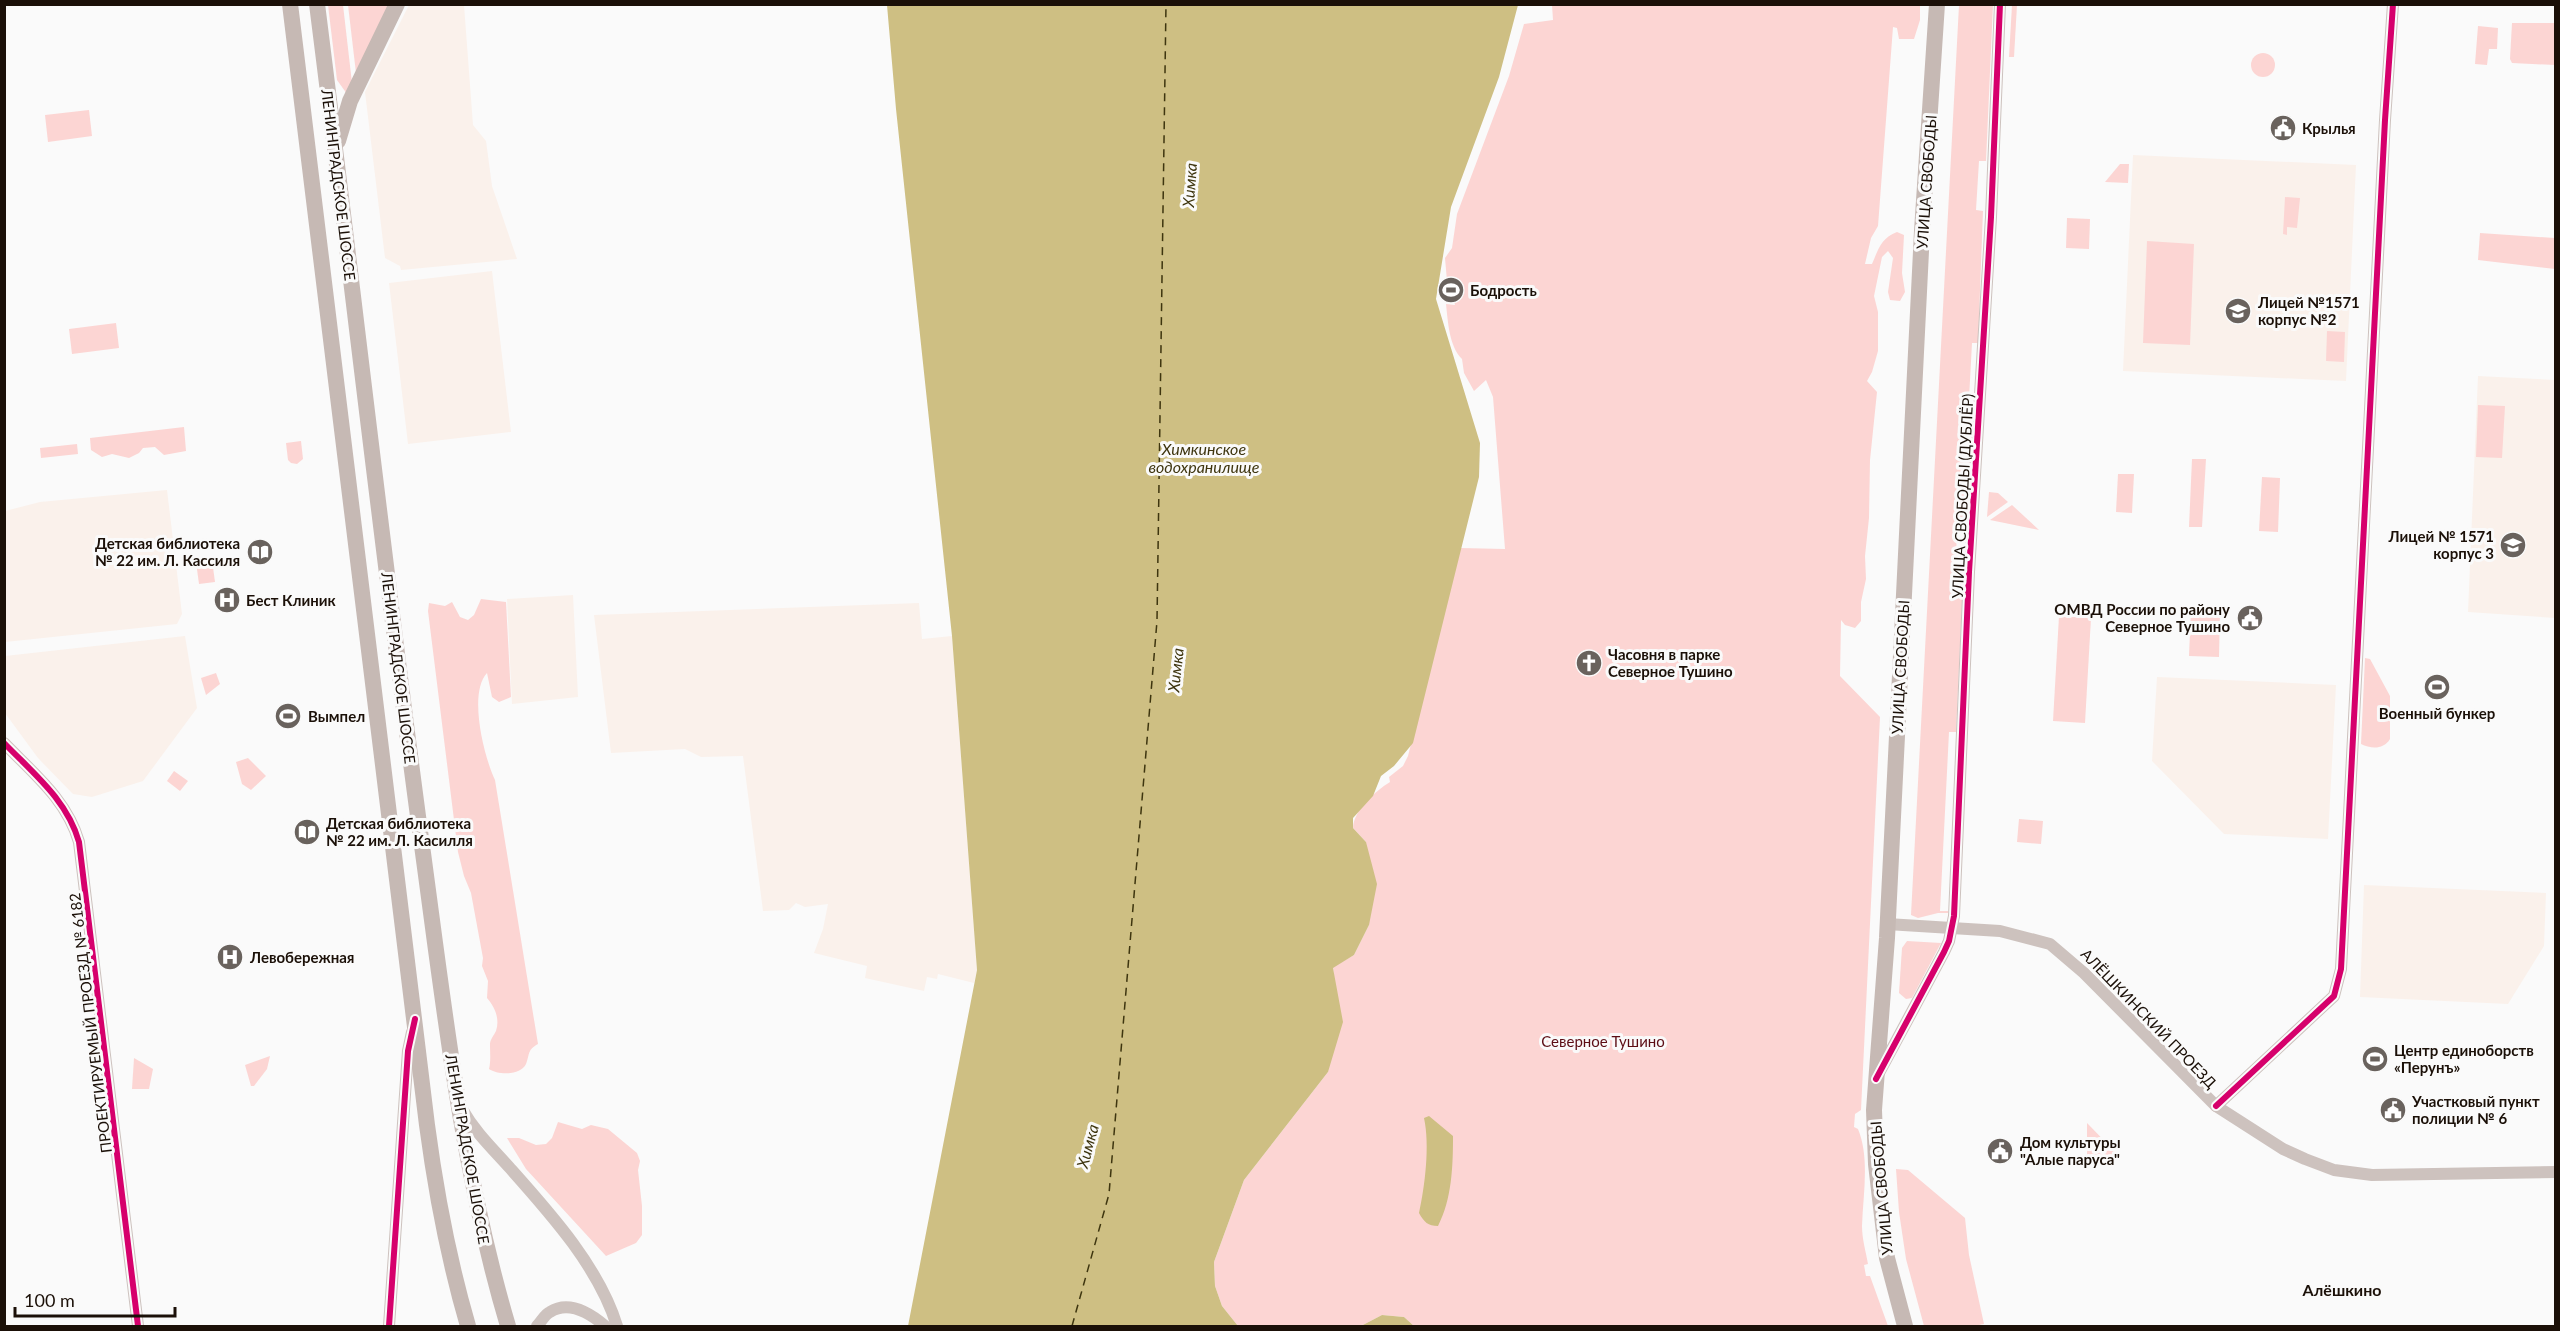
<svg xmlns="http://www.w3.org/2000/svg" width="2560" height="1331" font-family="Lato,sans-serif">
  <rect width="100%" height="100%" fill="#fafafa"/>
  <!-- built -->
  <g fill="#faf1eb">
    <polygon points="409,5 464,5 473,125 486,141 492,186 517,259 401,270 400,266 385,258 365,92"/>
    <polygon points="2133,155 2356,165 2346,381 2123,371"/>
    <polygon points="492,271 511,432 408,444 389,283"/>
    <polygon points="2478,376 2555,380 2555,618 2468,612"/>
    <polygon points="167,490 182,614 177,624 5,642 5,511 40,502"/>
    <polygon points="573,595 578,697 512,704 507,599"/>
    <polygon points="919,603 922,639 952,636 977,970 974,983 938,974 937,979 927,977 924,991 865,978 867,966 814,953 823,929 828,904 805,907 796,903 789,910 763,911 743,756 701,757 685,749 611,753 594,615"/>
    <polygon points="185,636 197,708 143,781 92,797 73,794 38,758 5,713 5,656"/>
    <polygon points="2157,677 2336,685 2328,839 2224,834 2152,761"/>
    <polygon points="2364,885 2546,893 2544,946 2508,1004 2360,997"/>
  </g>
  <!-- green -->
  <g fill="#fcd5d3">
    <polygon points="328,5 343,5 352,83 347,94 337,80"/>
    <polygon points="348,5 390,5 356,73"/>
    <path d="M1552 5H1920V20L1914 39H1899L1897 28 1893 27 1878 226 1871 238 1865 264H1872C1878 250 1881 238 1897 232L1904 235 1902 273 1905 292 1900 301 1890 300 1888 292 1893 258 1888 251 1882 257 1874 296 1878 312V351L1872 372 1867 381 1877 392 1870 460 1869 518 1865 556 1866 579 1861 602V621L1855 628 1845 625 1841 620 1840 676 1880 717 1861 1110 1855 1114 1854 1127 1858 1129C1870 1158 1863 1195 1862 1226 1862 1239 1866 1252 1868 1264L1864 1265 1866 1276H1870L1888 1326H1414L1404 1317 1382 1315 1361 1326H1238L1222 1306 1215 1286 1214 1262 1244 1180 1328 1072 1335 990 1333 967 1354 955 1369 925 1366 842 1353 828C1354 810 1374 792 1390 782L1389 777 1403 766 1408 756 1460 548 1505 549 1493 397 1486 380 1474 391 1464 373 1462 359C1449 346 1448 322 1446 304L1455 305 1447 281 1445 258 1452 248 1457 214 1509 76 1524 24 1553 20Z"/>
    <polygon points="1959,5 1993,5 1986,161 1979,161 1976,210 1983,211 1978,343 1972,343 1967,436 1973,437 1965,530 1957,530 1956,557 1964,557 1956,732 1949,732 1940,911 1948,911 1948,913 1938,913 1918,918 1911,915"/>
    <polygon points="2012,5 2017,5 2014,57 2009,57"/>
    <polygon points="2512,23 2555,23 2555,65 2512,63 2510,59"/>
    <polygon points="2478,26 2498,28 2497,49 2489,49 2487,65 2475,64"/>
    <circle cx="2263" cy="65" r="12"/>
    <polygon points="89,110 92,136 48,142 45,115"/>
    <polygon points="2120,164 2129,164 2128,183 2105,182"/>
    <polygon points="2285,197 2300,198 2297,228 2287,227 2287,235 2283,234"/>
    <polygon points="2067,218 2090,219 2089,249 2066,248"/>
    <polygon points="2480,233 2555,238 2555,269 2478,260"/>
    <polygon points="2147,241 2194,244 2190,345 2143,343"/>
    <polygon points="116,323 119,348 72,354 69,329"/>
    <polygon points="2327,331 2345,332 2344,362 2326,361"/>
    <polygon points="2478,405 2505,406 2502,458 2476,457"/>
    <polygon points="184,427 186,451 164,455 155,447 143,448 139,453 129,458 112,454 102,457 91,450 90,438"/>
    <polygon points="301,441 303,459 297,464 291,463 288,460 286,443"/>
    <polygon points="77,444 78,454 41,458 40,448"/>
    <polygon points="2192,459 2206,459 2202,527 2189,527"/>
    <polygon points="2118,474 2134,474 2132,513 2116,512"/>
    <polygon points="2262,477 2280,478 2278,532 2259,531"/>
    <polygon points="1989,492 1998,493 2008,502 1987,517"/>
    <polygon points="2012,505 2039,530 1990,520"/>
    <polygon points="212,560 215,582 199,584 196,562"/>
    <path d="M481 599 506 602 511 697 499 702 492 697 487 673C468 693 484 757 495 780L538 1044C527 1050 530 1054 526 1064 520 1076 498 1075 489 1069 491 1060 490 1054 490 1044 490 1040 494 1035 496 1031 500 1019 495 1007 487 998L488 981 482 966 483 958 471 893 464 876 458 852 428 611 429 603 445 606 452 602 460 617 468 620 474 615Z"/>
    <polygon points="2191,609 2220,610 2219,657 2189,656"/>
    <polygon points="2059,616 2091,618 2085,723 2053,721"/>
    <path d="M2365 658 2370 659 2390 696V739C2383 750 2371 749 2361 744Z"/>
    <polygon points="216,673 220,684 206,695 201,678"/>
    <polygon points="248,758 266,776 251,790 242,784 236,762"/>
    <polygon points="174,771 188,781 180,791 167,781"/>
    <polygon points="2019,819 2043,821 2041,844 2017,842"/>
    <polygon points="1907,941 1941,943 1912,998 1906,999 1899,993 1902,948"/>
    <polygon points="270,1056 267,1069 254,1086 251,1086 245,1065"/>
    <polygon points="134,1058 153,1069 149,1089 132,1089"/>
    <polygon points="558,1122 582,1129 591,1125 608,1129 637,1153 640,1161 638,1170 642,1206 642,1235 636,1243 606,1256 526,1169 507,1138 519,1138 536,1145 546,1144 552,1138"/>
    <polygon points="2087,1123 2119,1156 2087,1156"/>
    <polygon points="1896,1169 1908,1170 1965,1218 1969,1255 1984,1324 1974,1326 1924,1326 1906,1259 1899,1212"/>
  </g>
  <!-- water -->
  <g fill="#cebf83">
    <polygon points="887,5 1518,5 1499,77 1451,207 1436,299 1480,443 1479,477 1413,743 1394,766 1381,776 1373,796 1353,818 1353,828 1366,842 1377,884 1369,925 1354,955 1333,968 1343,1022 1328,1072 1244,1180 1214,1262 1215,1286 1222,1306 1238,1326 908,1326 977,970 952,636 896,109"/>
    <path d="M1429 1116 1453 1136C1453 1166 1452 1199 1438 1226 1428 1226 1424 1222 1419 1213 1425 1186 1430 1145 1424 1118Z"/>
    <polygon points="1382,1315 1404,1317 1414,1326 1361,1326"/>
  </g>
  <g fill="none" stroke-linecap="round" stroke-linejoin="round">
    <!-- ferry -->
    <polyline stroke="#3e350f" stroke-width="1.5" stroke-dasharray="8 6" stroke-linecap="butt" points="1072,1326 1109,1194 1157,621 1166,4"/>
    <!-- minor -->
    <g stroke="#cdc2be" stroke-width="12">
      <path d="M4 743C34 774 67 800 79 842L138 1326"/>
      <polyline points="1887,924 2000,931 2050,944 2084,973 2216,1106 2283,1149 2305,1159 2334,1170 2372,1175 2556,1172"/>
      <polyline points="1879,1073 1944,952 1949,941 1954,916 1969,572 1991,217 2000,4"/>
      <polyline points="2216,1106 2334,996 2341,969 2385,120 2393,4"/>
      <path d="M462 1109C475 1132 492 1148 509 1167 550 1213 599 1267 617 1326"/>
      <polyline points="389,1326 408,1051 412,1032"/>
      <path d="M537 1326C541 1322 545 1314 550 1312 569 1300 591 1314 605 1326"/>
    </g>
    <!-- major -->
    <g stroke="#c6b9b4" stroke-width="16">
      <path d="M290 4 427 1125C436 1193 449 1261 468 1326"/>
      <path d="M317 4C352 280 383 556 420 831 443 997 460 1165 508 1326"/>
      <polyline points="338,141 350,101 397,4"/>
      <polyline points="1905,1326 1887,1258 1876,1164 1874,1110 1887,938 1922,231 1937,4"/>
    </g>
    <defs>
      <g id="cycleway">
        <path d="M4 743C34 774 67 800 79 842L138 1326"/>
        <polyline points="1876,1079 1944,952 1949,941 1954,916 1969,572 1991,217 2000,4"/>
        <polyline points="2216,1106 2334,996 2341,969 2385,120 2393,4"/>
        <polyline points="389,1326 408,1051 415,1019"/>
      </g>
    </defs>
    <!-- cycleway casing -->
    <use href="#cycleway" stroke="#fafafa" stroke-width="10"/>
    <!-- cycleway -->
    <use href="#cycleway" stroke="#d6006c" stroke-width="6"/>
  </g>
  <!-- icons -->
  <defs>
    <symbol id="civic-disc" viewBox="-11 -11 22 22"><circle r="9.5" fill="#69625d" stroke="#fafafa"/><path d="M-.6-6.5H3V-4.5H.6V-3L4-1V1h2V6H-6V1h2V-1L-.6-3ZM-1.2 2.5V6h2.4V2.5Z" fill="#fff"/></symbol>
    <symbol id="stadium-disc" viewBox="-11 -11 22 22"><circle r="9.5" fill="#69625d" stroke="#fafafa"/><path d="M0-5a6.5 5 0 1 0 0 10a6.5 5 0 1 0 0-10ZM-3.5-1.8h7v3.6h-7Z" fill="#fff"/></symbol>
    <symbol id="school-disc" viewBox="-11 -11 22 22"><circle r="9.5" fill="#69625d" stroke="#fafafa"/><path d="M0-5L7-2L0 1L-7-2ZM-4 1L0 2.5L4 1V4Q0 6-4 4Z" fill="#fff"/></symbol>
    <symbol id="library-disc" viewBox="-11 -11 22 22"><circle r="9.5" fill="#69625d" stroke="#fafafa"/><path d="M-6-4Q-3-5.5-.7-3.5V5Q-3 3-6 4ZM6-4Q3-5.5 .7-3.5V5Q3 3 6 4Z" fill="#fff"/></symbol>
    <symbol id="hospital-disc" viewBox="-11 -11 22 22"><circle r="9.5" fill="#69625d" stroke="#fafafa"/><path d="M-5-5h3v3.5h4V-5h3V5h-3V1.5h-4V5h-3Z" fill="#fff"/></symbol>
    <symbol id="church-disc" viewBox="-11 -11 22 22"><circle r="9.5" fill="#69625d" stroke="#fafafa"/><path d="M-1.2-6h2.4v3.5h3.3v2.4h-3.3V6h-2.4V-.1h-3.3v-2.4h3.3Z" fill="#fff"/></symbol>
  </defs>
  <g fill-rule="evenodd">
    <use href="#civic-disc" x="2268" y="113" width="30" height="30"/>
    <use href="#stadium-disc" x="1436" y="275" width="30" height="30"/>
    <use href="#school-disc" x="2223" y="296" width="30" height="30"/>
    <use href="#school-disc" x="2498" y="530" width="30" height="30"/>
    <use href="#library-disc" x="245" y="537" width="30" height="30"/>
    <use href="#hospital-disc" x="212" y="585" width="30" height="30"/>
    <use href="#civic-disc" x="2235" y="603" width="30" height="30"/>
    <use href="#church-disc" x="1574" y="648" width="30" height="30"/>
    <use href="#stadium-disc" x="2422" y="672" width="30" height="30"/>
    <use href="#stadium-disc" x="273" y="701" width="30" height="30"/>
    <use href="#library-disc" x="292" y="817" width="30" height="30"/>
    <use href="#hospital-disc" x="215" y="942" width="30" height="30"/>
    <use href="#stadium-disc" x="2360" y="1044" width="30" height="30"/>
    <use href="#civic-disc" x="2378" y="1095" width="30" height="30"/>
    <use href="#civic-disc" x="1985" y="1136" width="30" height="30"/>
  </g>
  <g text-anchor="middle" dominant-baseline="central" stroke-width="6" stroke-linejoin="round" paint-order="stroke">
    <!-- poi labels -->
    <g font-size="15" font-weight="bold" fill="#1b1008" stroke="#fafafa" text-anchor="start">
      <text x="2302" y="128">Крылья</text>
      <text x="1470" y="290">Бодрость</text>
      <text x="2258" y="302">Лицей №1571<tspan x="2258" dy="17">корпус №2</tspan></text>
      <text x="2494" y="536" text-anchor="end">Лицей № 1571<tspan x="2494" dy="17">корпус 3</tspan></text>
      <text x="240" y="543" text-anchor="end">Детская библиотека<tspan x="240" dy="17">№ 22 им. Л. Кассиля</tspan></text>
      <text x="246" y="600">Бест Клиник</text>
      <text x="2230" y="609" text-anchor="end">ОМВД России по району<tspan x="2230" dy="17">Северное Тушино</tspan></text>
      <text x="1608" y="654">Часовня в парке<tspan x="1608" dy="17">Северное Тушино</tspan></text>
      <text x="2437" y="713" text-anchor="middle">Военный бункер</text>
      <text x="308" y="716">Вымпел</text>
      <text x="326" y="823">Детская библиотека<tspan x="326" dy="17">№ 22 им. Л. Касилля</tspan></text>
      <text x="250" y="957">Левобережная</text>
      <text x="2394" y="1050">Центр единоборств<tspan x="2394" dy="17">«Перунъ»</tspan></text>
      <text x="2412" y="1101">Участковый пункт<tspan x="2412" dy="17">полиции № 6</tspan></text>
      <text x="2020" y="1142">Дом культуры<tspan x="2020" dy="17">"Алые паруса"</tspan></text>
    </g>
    <!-- street labels -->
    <g font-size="15" fill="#1b1008" stroke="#fafafa">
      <text transform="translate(1926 182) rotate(-86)">УЛИЦА СВОБОДЫ</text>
      <text transform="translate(339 185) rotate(83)">ЛЕНИНГРАДСКОЕ ШОССЕ</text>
      <text transform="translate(1962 496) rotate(-87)">УЛИЦА СВОБОДЫ (ДУБЛЁР)</text>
      <text transform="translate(1900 667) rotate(-87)">УЛИЦА СВОБОДЫ</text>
      <text transform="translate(399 668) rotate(83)">ЛЕНИНГРАДСКОЕ ШОССЕ</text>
      <text transform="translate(2149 1018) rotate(46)">АЛЁШКИНСКИЙ ПРОЕЗД</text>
      <text transform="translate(90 1023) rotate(-97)">ПРОЕКТИРУЕМЫЙ ПРОЕЗД № 6182</text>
      <text transform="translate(468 1149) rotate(80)">ЛЕНИНГРАДСКОЕ ШОССЕ</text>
      <text transform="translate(1881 1188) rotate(-95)">УЛИЦА СВОБОДЫ</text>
    </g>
    <!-- park labels -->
    <g font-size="15" fill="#5c0d14" stroke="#fafafa">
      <text x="1603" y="1041">Северное Тушино</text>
    </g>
    <!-- water labels -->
    <g font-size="16" font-style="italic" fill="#3e350f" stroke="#fafafa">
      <text transform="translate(1189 185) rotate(-86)">Химка</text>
      <text x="1204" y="448">Химкинское<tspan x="1204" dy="18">водохранилище</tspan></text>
      <text transform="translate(1175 670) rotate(-84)">Химка</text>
      <text transform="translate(1087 1146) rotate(-75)">Химка</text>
    </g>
    <!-- neighbourhood labels -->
    <g font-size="16" font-weight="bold" fill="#1b1008" stroke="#fafafa">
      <text x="2342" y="1289">Алёшкино</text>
    </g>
  </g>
  <!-- border -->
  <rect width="2560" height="1331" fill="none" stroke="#1b1008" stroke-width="12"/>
  <!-- scale -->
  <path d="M15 1307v9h160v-9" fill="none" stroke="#1b1008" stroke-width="3"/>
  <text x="24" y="1307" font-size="18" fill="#1b1008" stroke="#fafafa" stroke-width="4.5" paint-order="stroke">100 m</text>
</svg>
